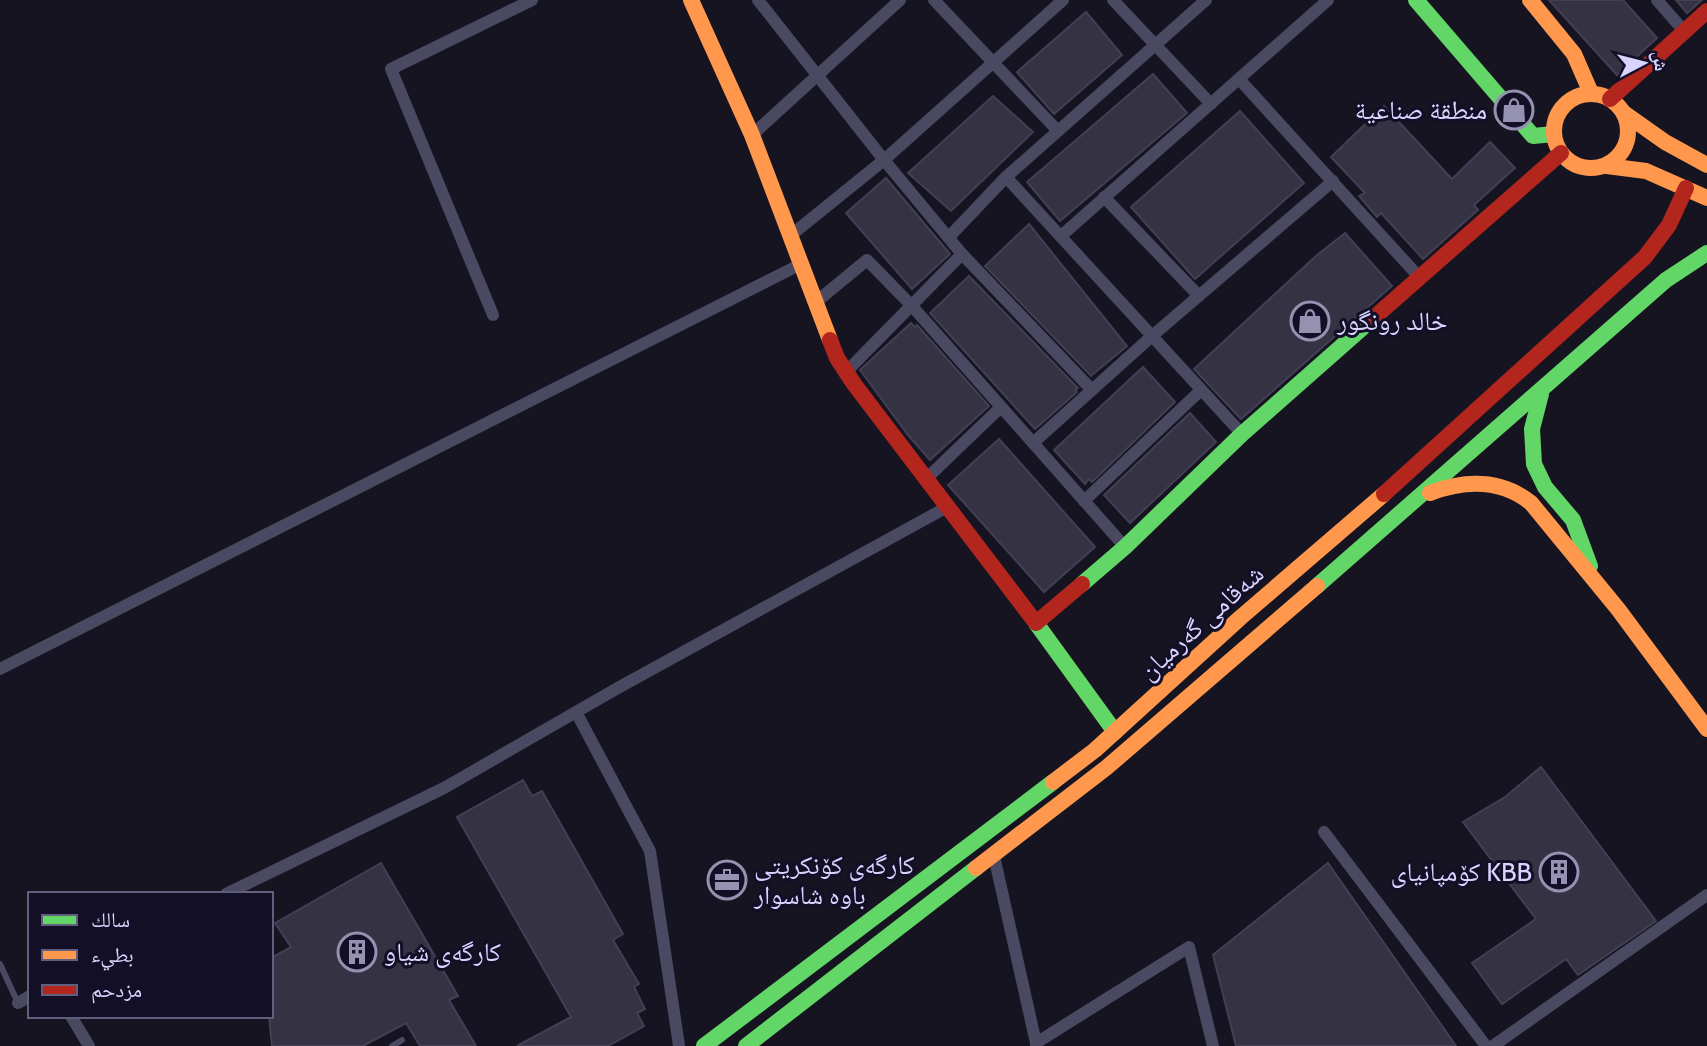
<svg xmlns="http://www.w3.org/2000/svg" width="1707" height="1046" font-family="Cabin,'Noto Naskh Arabic',sans-serif">
  <rect width="100%" height="100%" fill="#161421"/>
  <!-- building -->
  <g fill="#343243" stroke="#433f54" stroke-width="2">
    <polygon points="1549,0 1623,0 1657,38 1617,75"/>
    <polygon points="1676,0 1702,0 1687,13"/>
    <polygon points="1086,12 1122,55 1054,114 1017,72"/>
    <polygon points="1153,74 1187,113 1060,221 1027,182"/>
    <polygon points="993,96 1033,132 951,211 908,173"/>
    <polygon points="1384,106 1452,179 1490,142 1515,168 1474,205 1478,210 1423,259 1381,213 1377,217 1359,196 1365,193 1331,157"/>
    <polygon points="1240,111 1304,183 1195,279 1131,207"/>
    <polygon points="886,178 950,254 912,289 846,213"/>
    <polygon points="1029,224 1127,346 1091,376 985,266"/>
    <polygon points="1345,233 1392,286 1241,419 1194,369 1317,255"/>
    <polygon points="969,276 1078,388 1075,390 1077,392 1035,429 930,313"/>
    <polygon points="911,323 915,327 917,325 989,406 930,460 908,435 860,370"/>
    <polygon points="1143,367 1175,402 1092,482 1089,479 1085,484 1054,450"/>
    <polygon points="1190,413 1216,442 1130,523 1104,495"/>
    <polygon points="999,439 1095,547 1044,592 948,485"/>
    <polygon points="1541,767 1656,921 1578,975 1566,959 1502,1004 1472,963 1536,919 1463,822 1505,797"/>
    <polygon points="523,780 532,796 542,791 623,934 613,940 639,984 634,987 645,1009 637,1013 644,1026 608,1046 517,1046 571,1017 457,817"/>
    <polygon points="381,863 458,996 449,1000 476,1046 420,1046 406,1023 363,1046 272,1046 269,1016 271,1016 271,958 291,947 275,923"/>
    <polygon points="1328,863 1456,1046 1236,1046 1213,955"/>
  </g>
  <g fill="none" stroke-linecap="round" stroke-linejoin="round">
    <!-- lane -->
    <g stroke="#4a4962" stroke-width="6">
      <polyline points="0,964 18,1003"/>
      <polyline points="392,1046 402,1040"/>
    </g>
    <!-- street -->
    <g stroke="#4a4962" stroke-width="12">
      <polyline points="758,0 884,160 962,254 846,372"/>
      <polyline points="934,0 1058,131"/>
      <polyline points="1113,0 1211,104"/>
      <polyline points="1657,0 1684,31"/>
      <polyline points="1239,79 1420,278"/>
      <polyline points="752,135 900,0"/>
      <polyline points="1006,177 1242,434"/>
      <polyline points="1104,197 1199,296"/>
      <polyline points="790,236 884,160 1063,0"/>
      <polyline points="1061,236 1328,0"/>
      <polyline points="949,237 1006,177 1206,0"/>
      <polyline points="962,254 1092,390"/>
      <polyline points="816,302 867,260 912,306 1125,547"/>
      <polyline points="493,315 391,69 532,0"/>
      <polyline points="1033,443 1152,336 1333,181"/>
      <polyline points="927,478 1001,407"/>
      <polyline points="1084,501 1201,390"/>
      <polyline points="0,669 801,264"/>
      <polyline points="576,712 650,851 679,1046"/>
      <polyline points="1324,832 1486,1046"/>
      <polyline points="994,856 1036,1043"/>
      <polyline points="226,894 444,788 616,689 949,506"/>
      <polyline points="18,1003 30,996"/>
      <polyline points="71,1016 89,1046"/>
      <polyline points="1036,1046 1036,1043 1189,947 1213,1046"/>
      <polyline points="1493,1046 1707,895"/>
    </g>
    <!-- fast -->
    <g stroke="#63d668" stroke-width="16">
      <polyline points="1416,0 1533,136 1554,134"/>
      <polyline points="1541,394 1532,429 1534,464 1545,487 1573,520 1590,566"/>
      <polyline points="1082,584 1125,547 1242,434 1369,322"/>
      <polyline points="1317,586 1666,280 1707,253"/>
      <polyline points="1036,623 1115,732"/>
      <polyline points="704,1046 1053,782"/>
      <polyline points="746,1046 976,868"/>
    </g>
    <!-- slow -->
    <g stroke="#ff974d" stroke-width="16">
      <polyline points="691,0 752,135 830,340"/>
      <polyline points="1530,0 1574,54 1591,93"/>
      <circle cx="1591" cy="131" r="37"/>
      <polyline points="1624,113 1665,142 1707,165"/>
      <polyline points="1607,166 1646,171 1707,198"/>
      <path d="M1430 493C1465 480 1501 479 1531 503L1618 609 1707 729"/>
      <polyline points="1053,782 1095,750 1240,618 1384,494"/>
      <polyline points="976,868 1106,768 1317,586"/>
    </g>
    <!-- jam -->
    <g stroke="#b3261e" stroke-width="16">
      <polyline points="1610,99 1707,11"/>
      <polyline points="1369,322 1561,153"/>
      <polyline points="830,340 837,358 854,384 1036,623 1082,584"/>
      <polyline points="1384,494 1645,257 1669,225 1686,188"/>
    </g>
  </g>
  <!-- icons -->
  <defs>
    <symbol id="shop-ring" viewBox="-11 -11 22 22"><circle r="9.5" fill="#130f26" stroke="#9591b1" stroke-width="1.5"/><path d="M-5-2.5h2.3a2.7 3.5 0 0 1 5.4 0H5L5.5 6h-11ZM-1.5-2.5h3a1.5 2.3 0 0 0-3 0Z" fill="#9591b1"/></symbol>
    <symbol id="building-ring" viewBox="-11 -11 22 22"><circle r="9.5" fill="#130f26" stroke="#9591b1" stroke-width="1.5"/><path d="M-4-6H4V6H1V3H-1V6H-4ZM-2.5-4.3h1.7v1.8h-1.7ZM.8-4.3h1.7v1.8H.8ZM-2.5-1h1.7V.8h-1.7ZM.8-1h1.7V.8H.8Z" fill="#9591b1"/></symbol>
    <symbol id="office-ring" viewBox="-11 -11 22 22"><circle r="9.5" fill="#130f26" stroke="#9591b1" stroke-width="1.5"/><path d="M-6-3h4V-5.5h4V-3h4V5H-6ZM-1-4.5V-3h2v-1.5ZM-6 0V1H6V0Z" fill="#9591b1"/></symbol>
  </defs>
  <g fill-rule="evenodd">
    <use href="#shop-ring" x="1492" y="88" width="44" height="44"/>
    <use href="#shop-ring" x="1288" y="299" width="44" height="44"/>
    <use href="#building-ring" x="1537" y="850" width="44" height="44"/>
    <use href="#office-ring" x="705" y="858" width="44" height="44"/>
    <use href="#building-ring" x="335" y="930" width="44" height="44"/>
  </g>
  <g text-anchor="middle" dominant-baseline="central" stroke-width="6" stroke-linejoin="round" paint-order="stroke">
    <!-- poi labels -->
    <g font-size="26" fill="#d9d4ff" stroke="#130f26" text-anchor="start">
      <text x="1487" y="110" text-anchor="end">منطقة صناعية</text>
      <text x="1337" y="321">خالد رونگور</text>
      <text x="754" y="865">کارگەی کۆنکریتی<tspan x="754" dy="30">باوە شاسوار</tspan></text>
      <text x="1532" y="872" text-anchor="end">کۆمپانیای KBB</text>
      <text x="384" y="952">کارگەی شیاو</text>
    </g>
    <!-- street labels -->
    <g font-size="26" fill="#d9d4ff" stroke="#130f26">
      <text transform="translate(1201 622) rotate(-42)">شەقامی گەرمیان</text>
    </g>
  </g>
  <!-- legend -->
  <rect x="28" y="892" width="245" height="126" fill="#130f26" stroke="#625e7d" stroke-width="2"/>
  <rect x="42" y="915" width="35" height="10" fill="#63d668" stroke="#625e7d" stroke-width="2"/>
  <text x="91" y="927" font-size="21" fill="#d9d4ff">سالك</text>
  <rect x="42" y="950" width="35" height="10" fill="#ff974d" stroke="#625e7d" stroke-width="2"/>
  <text x="91" y="962" font-size="21" fill="#d9d4ff">بطيء</text>
  <rect x="42" y="985" width="35" height="10" fill="#b3261e" stroke="#625e7d" stroke-width="2"/>
  <text x="91" y="997" font-size="21" fill="#d9d4ff">مزدحم</text>
  <!-- north arrow -->
  <g transform="translate(1644 63) rotate(83)" stroke="#130f26" stroke-width="5" paint-order="stroke">
  <path d="M0-5L12 26L0 18L-12 26Z" fill="#d9d4ff"/>
  <text y="-10" font-size="19" font-weight="bold" text-anchor="middle" fill="#d9d4ff">ش</text>
  </g>
</svg>
